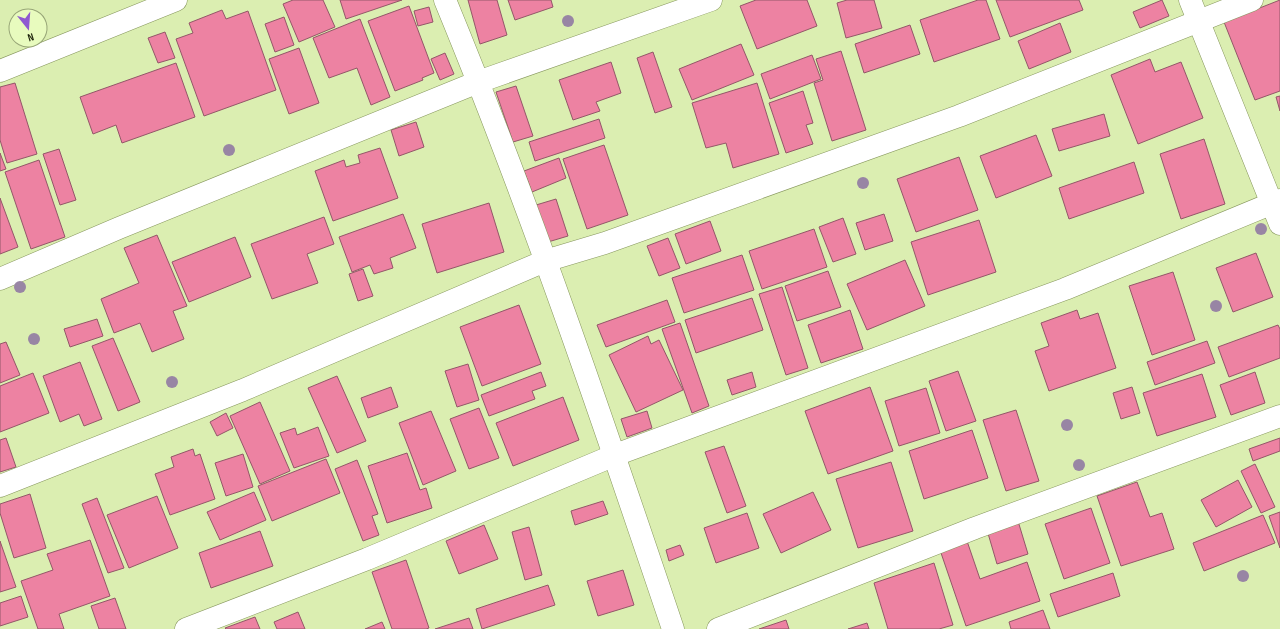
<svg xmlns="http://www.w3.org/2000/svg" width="1280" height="629" font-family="'Sofia Sans Condensed',sans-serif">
  <rect width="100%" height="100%" fill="#dbeeb1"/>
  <!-- building -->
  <g fill="#ed82a2" stroke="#935768">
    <polygon points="293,0 323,0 335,27 299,42 283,4"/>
    <polygon points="340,0 402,0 346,19"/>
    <polygon points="468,0 497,0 507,35 480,44"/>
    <polygon points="508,0 551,0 553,7 515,20"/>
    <polygon points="756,0 807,0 817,26 757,49 740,6"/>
    <polygon points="847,0 874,0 882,28 846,38 837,3"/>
    <polygon points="978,0 986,0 1000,39 934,62 920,20"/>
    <polygon points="996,0 1079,0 1083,10 1010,37"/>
    <polygon points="1162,0 1169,16 1140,28 1133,12"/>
    <polygon points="1280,0 1280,91 1255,100 1224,22"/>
    <polygon points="409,6 434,73 422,78 423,80 395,91 368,21"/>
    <polygon points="429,7 433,22 418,26 414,11"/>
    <polygon points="222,10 226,19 248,11 276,90 204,116 176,39 193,33 189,23"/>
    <polygon points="284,17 294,45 275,52 265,24"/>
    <polygon points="360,19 390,97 371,105 357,68 329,78 313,38"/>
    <polygon points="1060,23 1071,52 1029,69 1018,41"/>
    <polygon points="910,25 920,54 864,73 855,44"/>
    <polygon points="165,32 175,58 158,63 148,38"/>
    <polygon points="741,44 754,75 692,100 679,69"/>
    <polygon points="299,48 319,103 289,114 269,59"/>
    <polygon points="841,51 866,130 832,141 814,83 823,80 816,59"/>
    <polygon points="653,52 672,107 655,113 637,58"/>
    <polygon points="445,53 454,74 440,80 431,59"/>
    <polygon points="812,55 821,79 770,99 761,74"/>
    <polygon points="1150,59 1155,72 1181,62 1203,118 1138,144 1111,75"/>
    <polygon points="611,62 621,93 596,102 600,111 573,120 559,80"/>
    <polygon points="176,63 195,117 122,143 116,125 93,134 80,97"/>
    <polygon points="15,83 37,154 7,163 0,140 0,87"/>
    <polygon points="757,83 779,154 733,168 726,143 706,148 692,103"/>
    <polygon points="516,86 533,136 513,142 496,92"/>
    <polygon points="803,91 813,123 806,125 813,144 786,153 769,103"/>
    <polygon points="1280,96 1280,111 1276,97"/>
    <polygon points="1104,114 1110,136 1059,151 1052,129"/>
    <polygon points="599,119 605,138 535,161 529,142"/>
    <polygon points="416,122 424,147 399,156 391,130"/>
    <polygon points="1036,135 1052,176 996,198 980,156"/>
    <polygon points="1204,139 1225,204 1181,219 1160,154"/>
    <polygon points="604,145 628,215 587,229 563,159"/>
    <polygon points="380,148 398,198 333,221 315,171 344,160 346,167 360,163 358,155"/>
    <polygon points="59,149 76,200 60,205 43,154"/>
    <polygon points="0,153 6,169 0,171"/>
    <polygon points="959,157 978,210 916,232 897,179"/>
    <polygon points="559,158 566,178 532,192 524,171"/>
    <polygon points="39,160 65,237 31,249 5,172"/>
    <polygon points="1134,162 1144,193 1069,219 1059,188"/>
    <polygon points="0,198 18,247 0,254"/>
    <polygon points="556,199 568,236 548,242 536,205"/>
    <polygon points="489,203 504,252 437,273 422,224"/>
    <polygon points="403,214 416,248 390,258 393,268 374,274 370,265 352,272 339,237"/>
    <polygon points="884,214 893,241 865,250 856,223"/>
    <polygon points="324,217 334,244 307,254 318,283 272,299 251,244"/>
    <polygon points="843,218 856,254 833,262 819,227"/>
    <polygon points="979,220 996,272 928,295 911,242"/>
    <polygon points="710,221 721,251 686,264 675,234"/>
    <polygon points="814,229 827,267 762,289 749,251"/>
    <polygon points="157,235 187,306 173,311 184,339 152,352 140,323 114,333 101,299 139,283 124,248"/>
    <polygon points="235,237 251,277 189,302 172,262"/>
    <polygon points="668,238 680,268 659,276 647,246"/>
    <polygon points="1256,253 1273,297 1233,312 1216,268"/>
    <polygon points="742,255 754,290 684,313 672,278"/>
    <polygon points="905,260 925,306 867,330 847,284"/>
    <polygon points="363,269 373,296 358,301 349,274"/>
    <polygon points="828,271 841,307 797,321 785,286"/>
    <polygon points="1173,272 1195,340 1152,355 1129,286"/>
    <polygon points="782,287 808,368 786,375 759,294"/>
    <polygon points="752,298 763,330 696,353 685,320"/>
    <polygon points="667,300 675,322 606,347 597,325"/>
    <polygon points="519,305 541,364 482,386 460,327"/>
    <polygon points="850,310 863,349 821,363 808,325"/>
    <polygon points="1077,310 1080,319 1098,313 1116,368 1049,391 1035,351 1049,346 1041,323"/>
    <polygon points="97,319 103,336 70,347 64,329"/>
    <polygon points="680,323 709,406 692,413 662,329"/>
    <polygon points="1278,325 1280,329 1280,358 1229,377 1218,347"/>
    <polygon points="648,336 651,344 659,340 683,390 636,412 609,355"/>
    <polygon points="113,338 140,402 118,411 92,346"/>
    <polygon points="1207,341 1215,363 1155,385 1147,362"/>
    <polygon points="6,342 20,375 0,383 0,344"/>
    <polygon points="80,362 102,419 84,426 79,414 60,422 43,376"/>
    <polygon points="468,364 479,400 457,407 445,371"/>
    <polygon points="958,371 976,421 946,431 929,381"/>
    <polygon points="541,372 546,386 532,391 535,399 489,416 481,395"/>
    <polygon points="752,372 756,387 732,395 727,380"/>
    <polygon points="1255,372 1265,403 1231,415 1220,385"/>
    <polygon points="33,373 49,413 0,432 0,386"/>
    <polygon points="1202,374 1216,417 1157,436 1143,393"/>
    <polygon points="337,376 366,441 337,453 308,388"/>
    <polygon points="391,387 398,407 368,418 361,398"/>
    <polygon points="870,387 893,451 828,474 805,411"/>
    <polygon points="1132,387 1140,413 1121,419 1113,393"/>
    <polygon points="926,388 940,433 899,446 885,401"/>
    <polygon points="563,397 579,440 513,466 496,423"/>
    <polygon points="260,402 290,471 260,484 230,416"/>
    <polygon points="479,408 499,458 469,469 450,419"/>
    <polygon points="1016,410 1039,481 1006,491 983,420"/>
    <polygon points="431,411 456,471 423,485 399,423"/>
    <polygon points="647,411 652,428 627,437 621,419"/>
    <polygon points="226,413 233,428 217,436 210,422"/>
    <polygon points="318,427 329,456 294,468 280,433 295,428 297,435"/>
    <polygon points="972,430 988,478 924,499 909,451"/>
    <polygon points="6,438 16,467 0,472 0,440"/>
    <polygon points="1280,438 1280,451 1253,461 1249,449"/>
    <polygon points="724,446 746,506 727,513 705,452"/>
    <polygon points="193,449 195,456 200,454 215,499 170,515 155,474 174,467 171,457"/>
    <polygon points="407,453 420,490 426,488 432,508 387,523 368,466"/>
    <polygon points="243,454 253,487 226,496 215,463"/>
    <polygon points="326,459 340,493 272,521 258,486"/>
    <polygon points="357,460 378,514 372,516 379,535 363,541 335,469"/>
    <polygon points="891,462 913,531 858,548 836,479"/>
    <polygon points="1255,464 1275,507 1261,513 1241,471"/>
    <polygon points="1238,480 1252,507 1216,527 1201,500"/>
    <polygon points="1137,482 1150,517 1162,513 1174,549 1121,566 1097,496"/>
    <polygon points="254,492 266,520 220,540 207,512"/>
    <polygon points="813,492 831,530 781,553 763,514"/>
    <polygon points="30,494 46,548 14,558 0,513 0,504"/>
    <polygon points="157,496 178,548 129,568 107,515"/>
    <polygon points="97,498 124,568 108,573 82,504"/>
    <polygon points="603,501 608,514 575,525 571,511"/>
    <polygon points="1091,508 1110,563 1064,579 1045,524"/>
    <polygon points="1280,512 1280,548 1269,516"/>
    <polygon points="747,513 759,548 716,563 704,528"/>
    <polygon points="1263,515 1275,543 1204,571 1193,543"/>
    <polygon points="1018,521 1028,554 997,564 987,530"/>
    <polygon points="484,525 498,559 459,574 446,541"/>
    <polygon points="529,527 542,575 525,580 512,532"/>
    <polygon points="260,531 273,566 211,588 199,553"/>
    <polygon points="90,540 110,596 59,614 64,629 38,629 21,581 53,570 47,554"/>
    <polygon points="0,541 16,587 0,592"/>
    <polygon points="967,541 980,579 1027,562 1040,601 966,626 940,550"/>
    <polygon points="680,545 684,555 669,561 666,550"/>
    <polygon points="406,560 429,628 426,629 392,629 372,572"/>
    <polygon points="934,563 953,625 939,629 888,629 874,583"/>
    <polygon points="623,570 634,605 598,616 587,581"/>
    <polygon points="1113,573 1120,596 1058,617 1050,594"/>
    <polygon points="548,585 555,605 482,629 476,609"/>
    <polygon points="21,596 28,617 0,626 0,603"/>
    <polygon points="115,598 126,629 99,629 91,606"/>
    <polygon points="1043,610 1050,629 1011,629 1009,622"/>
    <polygon points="298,612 305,629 277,629 274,622"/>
    <polygon points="255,617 260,629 226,629 225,628"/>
    <polygon points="469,618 473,629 435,629"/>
    <polygon points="786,620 789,629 759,629"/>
    <polygon points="382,622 385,629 365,629"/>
    <polygon points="867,623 869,629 848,629"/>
  </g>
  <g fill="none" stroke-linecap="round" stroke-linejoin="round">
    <defs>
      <g id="minor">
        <path d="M445 0C530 206 602 418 673 629"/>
        <polyline points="1190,0 1280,224"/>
        <polyline points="0,71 176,0"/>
        <polyline points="0,279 119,228 478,82 711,0"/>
        <polyline points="0,486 243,390 545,261 605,243 959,116 1252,0"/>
        <polyline points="186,629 367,559 615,455 1065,289 1280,200"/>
        <polyline points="718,629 975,528 1280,416"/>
      </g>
    </defs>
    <!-- minor casing -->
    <use href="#minor" stroke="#87975e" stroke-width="23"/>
    <!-- minor -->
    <use href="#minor" stroke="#fff" stroke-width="22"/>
  </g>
  <!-- trees -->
  <g fill="#9885a4">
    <circle cx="568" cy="21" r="6"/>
    <circle cx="229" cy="150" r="6"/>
    <circle cx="863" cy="183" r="6"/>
    <circle cx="1261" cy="229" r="6"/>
    <circle cx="20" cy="287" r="6"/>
    <circle cx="1216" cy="306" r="6"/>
    <circle cx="34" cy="339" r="6"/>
    <circle cx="172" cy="382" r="6"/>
    <circle cx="1067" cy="425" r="6"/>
    <circle cx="1079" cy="465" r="6"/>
    <circle cx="1243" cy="576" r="6"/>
  </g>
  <!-- north arrow -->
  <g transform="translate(28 28) rotate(163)"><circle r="19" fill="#e8fbbe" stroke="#97a577"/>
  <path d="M0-3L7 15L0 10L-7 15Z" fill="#8f59d1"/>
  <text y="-6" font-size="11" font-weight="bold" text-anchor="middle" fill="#1e240c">N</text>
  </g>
</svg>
